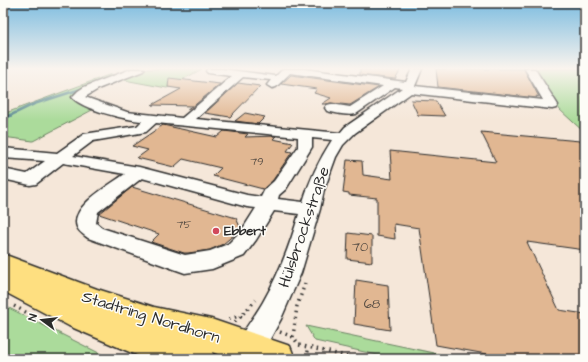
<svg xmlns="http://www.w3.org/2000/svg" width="588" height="362" font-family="'Architects Daughter',sans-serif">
  <rect width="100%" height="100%" fill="#f5e7d9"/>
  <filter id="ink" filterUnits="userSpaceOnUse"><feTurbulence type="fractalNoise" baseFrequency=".025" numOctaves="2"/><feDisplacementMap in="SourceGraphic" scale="8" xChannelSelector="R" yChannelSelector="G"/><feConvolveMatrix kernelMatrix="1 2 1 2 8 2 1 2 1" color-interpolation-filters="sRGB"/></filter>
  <g filter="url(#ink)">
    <!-- green -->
    <g fill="#abdb9b" stroke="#6b8363">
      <polygon points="142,69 202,69 167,88 119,79"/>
      <polygon points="534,69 585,69 585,133 560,110"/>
      <polygon points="111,74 118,76 77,94 71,98 96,108 33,141 3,137 3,114"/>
      <polygon points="3,305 105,356 109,359 3,359"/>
      <polygon points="306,326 462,359 396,359 315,341"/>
    </g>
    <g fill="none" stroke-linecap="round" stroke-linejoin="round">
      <!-- stream-far1 -->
      <polyline stroke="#5a8a91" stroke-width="2.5" points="9,116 34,104 87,87"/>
      <!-- stream -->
      <polyline stroke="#5a8a91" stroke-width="3.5" points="3,119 11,115"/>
    </g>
    <!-- building -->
    <g fill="#e1b792" stroke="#2b2b2b">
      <polygon points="360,69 401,69 395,79 360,75"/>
      <polygon points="436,69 524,69 539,97 536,96 537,98 438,87"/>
      <polygon points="291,75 379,87 350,105 331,103 326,104 322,104 331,98 314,93 317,89 281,84"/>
      <polygon points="169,78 220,84 190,109 187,109 192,106 152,105 181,89 168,87"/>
      <polygon points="238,83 260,86 230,117 205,113"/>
      <polygon points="411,100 436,101 445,116 418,115"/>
      <polygon points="245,113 265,117 258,124 235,121"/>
      <polygon points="163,125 217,137 224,131 248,134 245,137 276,136 273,139 293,143 287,151 292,152 273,180 263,189 213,176 221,168 183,159 174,167 137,158 148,150 132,146"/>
      <polygon points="481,132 580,141 585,147 585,250 527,242 559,310 585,314 585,359 514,359 436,345 419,228 394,224 395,239 377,236 377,198 349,195 349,193 343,192 347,160 362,161 363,175 392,179 390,151 496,162"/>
      <polygon points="132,187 236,218 241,229 223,244 210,250 188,253 184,253 151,242 159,234 99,214"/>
      <polygon points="348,233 372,236 372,262 347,259"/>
      <polygon points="356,280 388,285 390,330 354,324"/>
    </g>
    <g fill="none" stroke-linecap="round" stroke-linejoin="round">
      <defs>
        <path id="minor" d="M131 69H145L143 71 100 88 85 97 127 112 182 118 232 76 208 73 206 71 207 69H222L276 76 283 69H304L406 82 412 69H422L415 86 543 100 525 69H535L558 105 556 108 552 109 411 93 355 133 343 145 336 157 324 190 320 209 301 273 281 319 259 359H229C237 338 252 321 263 302 279 274 290 245 299 214L274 211 256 240 244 256 212 269 185 273 88 238C84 235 79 232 77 227 69 207 111 184 125 174L63 163 36 184 30 185 3 179V169L27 174 45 161 3 158V148L57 153 84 134 137 126 142 121C127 120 81 109 72 97L78 91 84 87ZM290 73 383 86 350 107 331 104 327 105 325 108 327 111C336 113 347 116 356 114L395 87 402 88 345 127 340 133 196 119 243 77 271 80 267 85 272 88 276 87ZM156 123 298 137V147L274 181 265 189 261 197 247 195 139 167 73 156 93 141 146 132ZM312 138 332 140C319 160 310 179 303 202L278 199 279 195 286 189 312 147ZM142 178 247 207 256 208 242 230 228 244 210 251 185 255 102 228 96 223 98 212Z"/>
        <polygon id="major" points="3,254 97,289 154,307 211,319 290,346 295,359 231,359 212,352 215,359 146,359 69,326 3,291"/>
      </defs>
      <!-- minor casing -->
      <use href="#minor" stroke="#2b2b2b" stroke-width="3"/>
      <!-- major casing -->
      <use href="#major" stroke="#2b2b2b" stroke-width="3"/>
      <!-- path-far1 -->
      <polyline stroke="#2b2b2b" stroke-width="1.5" stroke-dasharray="0.5 2" stroke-linecap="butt" points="585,77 583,81 585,87"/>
      <!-- path -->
      <g stroke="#2b2b2b" stroke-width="3.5" stroke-dasharray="1.5 4.5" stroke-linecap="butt">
        <polyline points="14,306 41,320"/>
        <polyline points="229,319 239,316 245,318"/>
        <polyline points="235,322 256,300"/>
        <polyline points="280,332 293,337 299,345 358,359"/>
        <polyline points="293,337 297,306 306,281"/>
        <polyline points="306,358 309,348"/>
      </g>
      <!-- minor -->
      <use href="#minor" fill="#fdfcf7" fill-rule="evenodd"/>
      <!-- major -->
      <use href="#major" fill="#fedf80" fill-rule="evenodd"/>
    </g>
  </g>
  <!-- sky -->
  <linearGradient id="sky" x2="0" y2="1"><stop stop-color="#7cbce0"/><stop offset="0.57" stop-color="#faf4ee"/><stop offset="1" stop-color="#faf4ee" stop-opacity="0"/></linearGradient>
  <rect width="588" height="120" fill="url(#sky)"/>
  <!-- markers -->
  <circle fill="#d1495b" stroke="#fdfcf7" stroke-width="1.5" cx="216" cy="231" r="4"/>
  <g text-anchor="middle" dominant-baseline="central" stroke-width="3" stroke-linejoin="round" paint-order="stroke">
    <!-- number labels -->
    <g font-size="11" fill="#584e45">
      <text x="257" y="161">79</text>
      <text x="184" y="224">75</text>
    </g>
    <!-- poi labels -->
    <g font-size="13" font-weight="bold" fill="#2b2b2b" stroke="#fdfcf7" text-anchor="start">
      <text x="224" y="231">Ebbert</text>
    </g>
    <!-- near-number labels -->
    <g font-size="13" fill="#584e45">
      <text x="360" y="247">70</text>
      <text x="372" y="304">68</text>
    </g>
    <!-- near-street labels -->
    <g font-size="16" fill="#2b2b2b" stroke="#fdfcf7">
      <text transform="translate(304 227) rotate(-71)">Hülsbrockstraße</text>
      <text transform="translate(151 317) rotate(17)">Stadtring Nordhorn</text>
    </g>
  </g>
  <!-- margin -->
  <rect width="588" height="362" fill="none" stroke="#fdfcf7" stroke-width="16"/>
  <rect x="8" y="8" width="572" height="346" fill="none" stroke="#2b2b2b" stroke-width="1.5" filter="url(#ink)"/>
  <!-- north arrow -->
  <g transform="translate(42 320) rotate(285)" stroke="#fdfcf7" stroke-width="3" paint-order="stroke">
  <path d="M0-3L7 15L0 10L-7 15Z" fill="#2b2b2b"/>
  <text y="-6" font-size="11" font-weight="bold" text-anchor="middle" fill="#2b2b2b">N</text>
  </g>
</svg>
